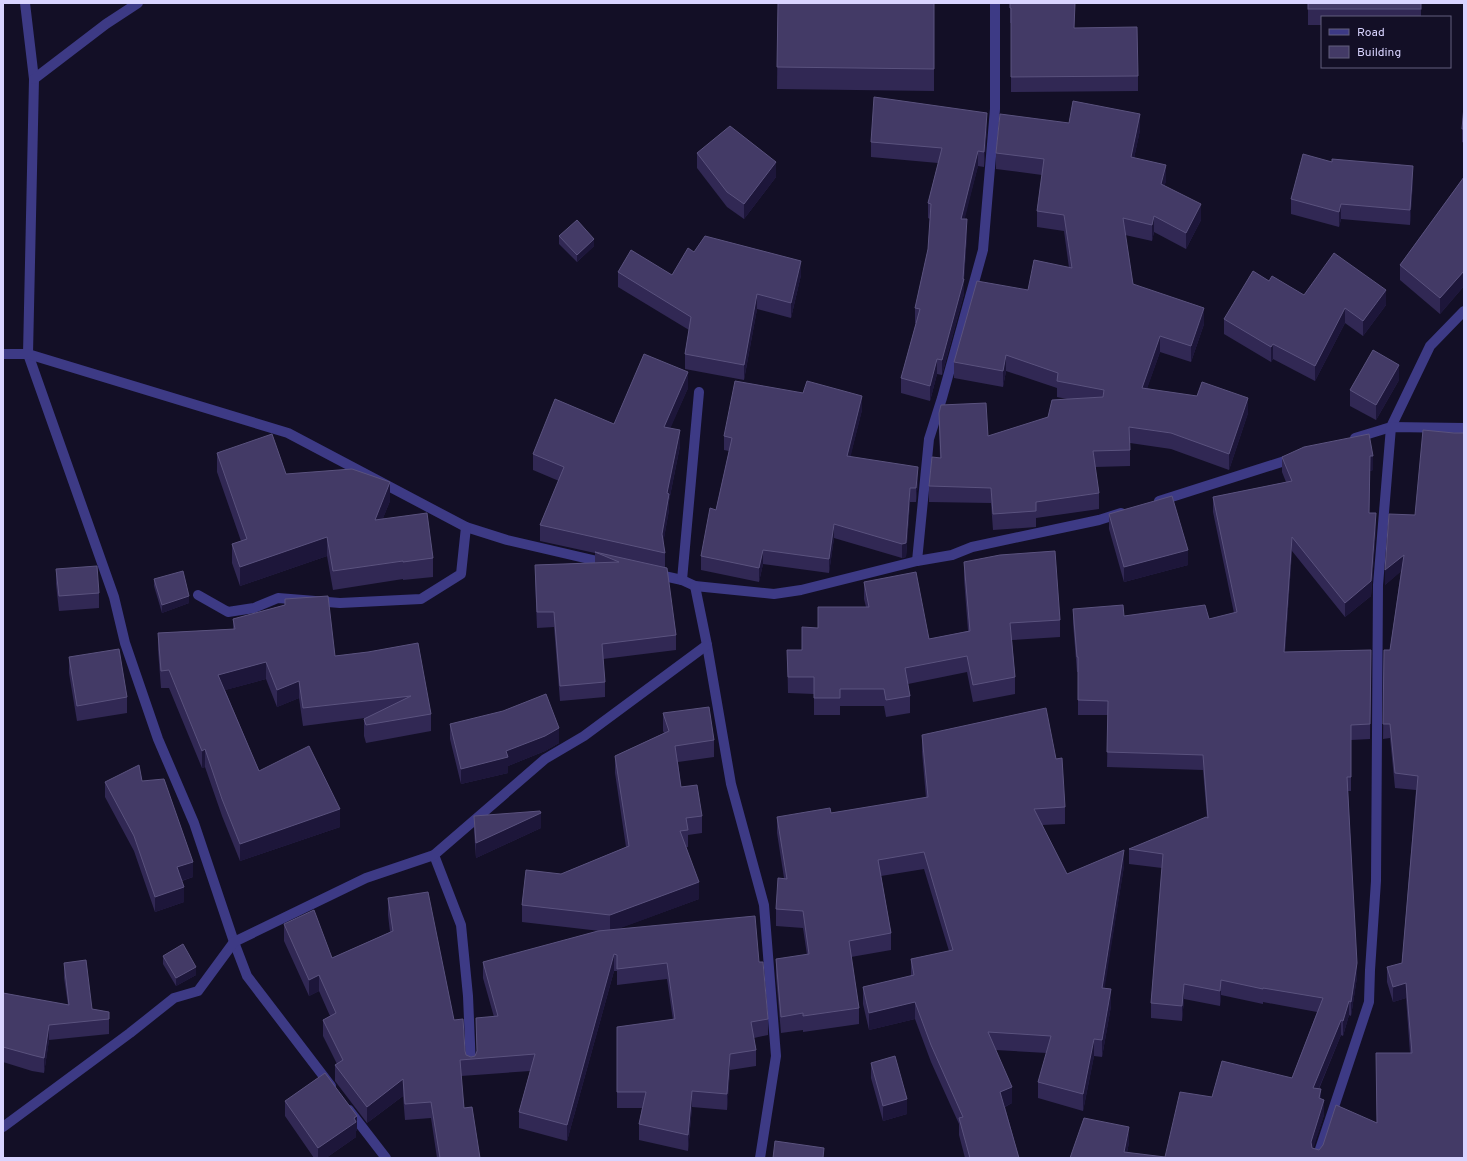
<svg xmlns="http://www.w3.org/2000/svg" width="1467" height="1161" font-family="Overpass,sans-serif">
  <rect width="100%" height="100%" fill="#130f26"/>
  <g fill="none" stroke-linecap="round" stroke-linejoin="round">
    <!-- minor -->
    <g stroke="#3d3a85" stroke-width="10">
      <polyline points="25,3 34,79 28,354 114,597 125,643 158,739 194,823 234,942 247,976 331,1086"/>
      <polyline points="34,79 106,24 138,3"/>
      <polyline points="3,354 28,354 288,433 466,527 507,540 606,563"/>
      <polyline points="1355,438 1391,427 1430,346 1464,311"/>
      <polyline points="1159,501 1294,458"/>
      <polyline points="917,561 929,439 942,398 983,250 995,109 995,3"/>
      <polyline points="655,574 682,580 695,586 774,594 801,590 917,561 952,555 972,547 1099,520 1121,513"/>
      <polyline points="682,580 699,392"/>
      <polyline points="695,586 707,645 731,784 764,905 776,1056 760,1158"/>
      <polyline points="198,595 228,612 254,608 278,598 340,603 421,599 461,574 466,527"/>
      <polyline points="434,855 461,925 468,996 471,1067"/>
      <polyline points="349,1110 386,1158"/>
      <polyline points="3,1127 130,1033 174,998 198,991 234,942 366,878 434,855 545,759 584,736 707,645"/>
      <polyline points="1317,1158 1369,1002 1370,970 1376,881 1378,585 1391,427 1464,428"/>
    </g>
  </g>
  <!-- wall -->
  <g fill="#312854">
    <rect x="3" y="3" width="1" height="15"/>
    <polygon points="778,3 934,3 934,91 777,89"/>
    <polygon points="1010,3 1075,3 1074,28 1138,76 1138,91 1011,92 1011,23 1010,23"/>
    <polygon points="1308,3 1421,3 1421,17 1322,17 1322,25 1308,25"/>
    <polygon points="1464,106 1464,143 1462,142 1462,129"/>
    <polygon points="1069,123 1140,130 1134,158 1166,181 1164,186 1201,220 1186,249 1154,232 1152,241 1125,235 1133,284 1204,324 1191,362 1160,352 1147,388 1248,413 1229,470 1171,449 1130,443 1130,466 1095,467 1099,493 1099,509 1036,518 1036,527 993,530 991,503 929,502 929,486 940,458 939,429 939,413 988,436 1048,417 1067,399 1057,397 1057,388 1006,371 1003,387 954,378 954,362 1028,290 1069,268 1064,231 1037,227 1037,211 1042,175 996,169 996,153"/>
    <polygon points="987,128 984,167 978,166 964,219 967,235 964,279 964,294 942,375 937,374 930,401 901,393 901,378 916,323 915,323 915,308 928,249 930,219 928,218 928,203 938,163 871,157 871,142"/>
    <polygon points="697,153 776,177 744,219 727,207 697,168"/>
    <polygon points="1332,162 1413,181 1410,225 1341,219 1339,227 1291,214 1291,199"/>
    <polygon points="1464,177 1464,286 1440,314 1400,280 1400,265"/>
    <polygon points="559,236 594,246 577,262 559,244"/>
    <polygon points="694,252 801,275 791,318 757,309 744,380 685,369 685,354 689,330 618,287 618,272 672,275"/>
    <polygon points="1269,281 1304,295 1386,305 1363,336 1345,323 1315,381 1273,359 1271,362 1224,334 1224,319"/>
    <polygon points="1399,380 1376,420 1350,406 1350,390"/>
    <polygon points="688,388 670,428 680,446 669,501 669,510 663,543 665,553 665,568 676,635 676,650 603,659 605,682 605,697 560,701 554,627 537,628 535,580 535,565 595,563 595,553 540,541 540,525 559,481 533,470 533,454 614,424"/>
    <polygon points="862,410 850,457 918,481 916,502 910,502 906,557 902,558 834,538 829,573 763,564 759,582 701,570 701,556 716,510 729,451 724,450 724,436"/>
    <polygon points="217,453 286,474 390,501 383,518 433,558 433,577 403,580 403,579 333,590 327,556 240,586 232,563 232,544 241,541 217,472"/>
    <polygon points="1282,457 1373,470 1370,471 1369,513 1376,528 1371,596 1345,617 1292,551 1285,652 1371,650 1370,739 1351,740 1351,791 1348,791 1357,977 1351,1016 1349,1015 1343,1036 1341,1035 1319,1089 1324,1115 1313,1148 1319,1150 1377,1122 1376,1053 1410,1053 1406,998 1393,1002 1387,982 1387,967 1402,963 1416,790 1395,788 1390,738 1383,739 1384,650 1390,650 1401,571 1385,585 1415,515 1464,1158 1070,1158 1129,1142 1127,1153 1165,1157 1212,1097 1292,1078 1317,1012 1263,1002 1263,1004 1221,995 1220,1006 1184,999 1182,1021 1151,1018 1151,1003 1162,868 1129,864 1129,849 1207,818 1203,770 1107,767 1108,715 1078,715 1078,672 1077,672 1073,623 1073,609 1124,616 1209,619 1234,613 1213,512 1213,497 1286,482 1282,472"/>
    <polygon points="1109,514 1188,565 1124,582 1109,529"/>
    <polygon points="964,562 1060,620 1060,637 1012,640 1015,677 1015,694 973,702 967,672 908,684 910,696 910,713 886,717 884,706 840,706 840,715 814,715 814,694 788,693 787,650 802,650 818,628 866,607 864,599 864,582 929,639 968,631 964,579"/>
    <polygon points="56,569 99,593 99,608 59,611 56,584"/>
    <polygon points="154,579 189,603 162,613 154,586"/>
    <polygon points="285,599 335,656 368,652 431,714 431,731 366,743 364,736 364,719 365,718 303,726 299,698 277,707 266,679 225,690 259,771 340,827 240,861 222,816 205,767 202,768 169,688 161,688 158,650 158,633 233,629 233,619 285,605"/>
    <polygon points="69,657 127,697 127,713 77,721 69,673"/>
    <polygon points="663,713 714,740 714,757 678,762 681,787 702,816 702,833 688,835 688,847 686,847 699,899 617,929 759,962 768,1019 768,1035 754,1038 756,1050 756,1066 730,1070 727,1110 692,1107 688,1151 639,1140 639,1124 642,1108 617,1108 617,1027 673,1020 667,979 617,985 617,971 614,971 567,1141 519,1128 519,1112 530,1071 461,1076 464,1108 480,1158 437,1158 431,1118 405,1120 403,1096 367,1123 335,1081 335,1065 337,1064 323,1036 323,1020 330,1016 319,991 309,996 284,941 284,924 332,958 390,932 388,915 388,898 454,1020 466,1055 471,1057 475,1056 477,1052 476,1018 494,1017 483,978 483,962 600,931 522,922 522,905 561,874 626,847 615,773 615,756 664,733 663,731"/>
    <polygon points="450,724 559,743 545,751 508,766 508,773 461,784 450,739"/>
    <polygon points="922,735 1065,807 1065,824 1042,825 1067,874 1124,866 1104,988 1111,1006 1102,1057 1094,1056 1083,1111 1038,1098 1038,1082 1047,1053 996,1050 1012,1103 1005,1107 1019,1158 965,1158 959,1135 959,1124 931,1062 915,1019 869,1030 863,1004 863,987 911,976 911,959 949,951 924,869 881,876 891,933 891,950 851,957 859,1008 859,1024 803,1032 803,1030 781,1033 776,976 776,959 807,955 803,928 776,926 776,909 784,878 777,833 777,817 831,813 926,798 922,752"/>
    <polygon points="142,781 193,877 182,881 184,902 155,912 134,851 105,797 105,782"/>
    <polygon points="474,816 541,828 476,858 474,831"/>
    <polygon points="163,956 196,975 176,986 163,964"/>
    <polygon points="64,963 92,1009 109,1012 109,1034 49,1040 44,1073 32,1071 3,1062 3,993 68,1005 64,978"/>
    <polygon points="871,1063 907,1114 883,1121 871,1078"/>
    <polygon points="285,1101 357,1131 356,1131 356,1137 326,1158 314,1158 285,1116"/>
  </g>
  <!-- shaded-wall -->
  <g fill="#1d163a">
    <polygon points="987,113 987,128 984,167 984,152"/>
    <polygon points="1140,114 1140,130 1131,173 1131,157"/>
    <polygon points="978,151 978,166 961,234 961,219"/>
    <polygon points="776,162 776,177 744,219 744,204"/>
    <polygon points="1166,165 1166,181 1161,200 1161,184"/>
    <polygon points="1413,166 1413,181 1410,225 1410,210"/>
    <polygon points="1201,204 1201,220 1186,249 1186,233"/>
    <polygon points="1341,204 1341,219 1339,227 1339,212"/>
    <polygon points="1154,216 1154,232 1152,241 1152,225"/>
    <polygon points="967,219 967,235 964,280 964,279 964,294 942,375 942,360"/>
    <polygon points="594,239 594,246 577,262 577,255"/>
    <polygon points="801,261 801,275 791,318 791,303"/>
    <polygon points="1464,271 1464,286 1440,314 1440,298"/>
    <polygon points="1386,290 1386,305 1363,336 1363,321"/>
    <polygon points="757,294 757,309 744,380 744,365"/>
    <polygon points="1204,308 1204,324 1191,362 1191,346"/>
    <polygon points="1345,308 1345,323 1315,381 1315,366"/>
    <polygon points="1160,336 1160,352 1142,403 1142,388"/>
    <polygon points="1273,344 1273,359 1271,362 1271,347"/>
    <polygon points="1006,355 1006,371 1003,387 1003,371"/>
    <polygon points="937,359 937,374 930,401 930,386"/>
    <polygon points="1399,365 1399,380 1376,420 1376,405"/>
    <polygon points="688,372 688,388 664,443 664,427"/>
    <polygon points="862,396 862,410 847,471 847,456"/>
    <polygon points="1248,398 1248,413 1229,470 1229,454"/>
    <polygon points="680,430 680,446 669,501 669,510 662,550 662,534 667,493"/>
    <polygon points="1370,456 1373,456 1373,470 1370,471 1369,527"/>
    <polygon points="918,467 918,481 916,502 916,488"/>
    <polygon points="390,482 390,501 375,538 375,520"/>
    <polygon points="910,488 910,502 906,557 902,558 902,544"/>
    <polygon points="1376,513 1376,528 1371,596 1345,617 1345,603"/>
    <polygon points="834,524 834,538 829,573 829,559"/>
    <polygon points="327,537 327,556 240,586 240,567"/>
    <polygon points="1292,537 1292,551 1284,667 1284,652"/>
    <polygon points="763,550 763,564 759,582 759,568"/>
    <polygon points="1188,550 1188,565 1124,582 1124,567"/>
    <polygon points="1404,555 1404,569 1385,585 1385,570"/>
    <polygon points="189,596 189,603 162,613 162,605"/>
    <polygon points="266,662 266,679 218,692 218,675"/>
    <polygon points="299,681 299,698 277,707 277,690"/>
    <polygon points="559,728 559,743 545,751 508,766 508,773 461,784 461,769 506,751"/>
    <polygon points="205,749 205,767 202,768 202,751"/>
    <polygon points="340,809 340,827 240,861 240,844"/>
    <polygon points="541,813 541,828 476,858 476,843"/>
    <polygon points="1124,850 1124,866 1102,1005 1102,988"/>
    <polygon points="193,862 193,877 177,882 177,867"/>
    <polygon points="699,882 699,899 610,932 610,915"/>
    <polygon points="184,887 184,902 155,912 155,897"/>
    <polygon points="614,954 614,971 567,1141 567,1125"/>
    <polygon points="1357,963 1357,977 1351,1016 1351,1002"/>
    <polygon points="196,967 196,975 176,986 176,978"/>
    <polygon points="319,975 319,991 309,996 309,980"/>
    <polygon points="1221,980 1221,995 1220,1006 1220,991"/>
    <polygon points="1406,983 1406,998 1393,1002 1393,987"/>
    <polygon points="1184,984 1184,999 1182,1021 1182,1006"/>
    <polygon points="1111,989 1111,1006 1102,1057 1102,1040"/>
    <polygon points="1349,1001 1349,1015 1343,1036 1343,1021"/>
    <polygon points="915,1002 915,1019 869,1030 869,1013"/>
    <polygon points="1341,1020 1341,1035 1313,1102 1313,1088"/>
    <polygon points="49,1025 49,1040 44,1073 44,1058"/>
    <polygon points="1094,1039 1094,1056 1083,1111 1083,1094"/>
    <polygon points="730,1054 730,1070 727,1110 727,1094"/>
    <polygon points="403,1079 403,1096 367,1123 367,1107"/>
    <polygon points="1012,1087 1012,1103 1000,1109 1000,1092"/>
    <polygon points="1321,1089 1321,1104 1319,1098"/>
    <polygon points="692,1091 692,1107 688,1151 688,1135"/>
    <polygon points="907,1099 907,1114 883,1121 883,1106"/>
    <polygon points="1324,1100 1324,1115 1311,1156 1311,1142"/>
    <polygon points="357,1116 357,1131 356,1131 356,1137 326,1158 318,1158 318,1148"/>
    <polygon points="1129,1127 1129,1142 1126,1158 1124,1152"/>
  </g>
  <!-- building -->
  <g fill="#433a66" stroke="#5a527e">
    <polygon points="778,3 934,3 934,69 777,67"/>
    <polygon points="1010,3 1075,3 1074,28 1137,27 1138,76 1011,77 1011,8 1010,8"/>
    <rect x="1308" y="3" width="113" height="6"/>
    <polygon points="874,97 987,113 984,152 978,151 961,219 967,219 963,279 964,279 942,360 937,359 930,386 901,378 920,309 915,308 928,249 931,204 928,203 942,148 871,142"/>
    <polygon points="1073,101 1140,114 1131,157 1166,165 1161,184 1201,204 1186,233 1154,216 1152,225 1123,218 1133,284 1204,308 1191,346 1160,336 1142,388 1197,396 1202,382 1248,398 1229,454 1171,433 1129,427 1130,450 1093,451 1099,493 1036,502 1036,511 993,514 991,488 929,486 932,457 941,458 939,413 941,405 986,403 988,436 1048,417 1052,400 1103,397 1104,390 1057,381 1058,373 1006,355 1003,371 954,362 977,281 1028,290 1034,260 1072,268 1064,215 1037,211 1044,159 996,153 1000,114 1069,123"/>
    <polygon points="1464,106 1464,129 1462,129"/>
    <polygon points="730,126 776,162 744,204 727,192 697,153"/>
    <polygon points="1303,154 1332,162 1332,159 1413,166 1410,210 1341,204 1339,212 1291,199"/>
    <polygon points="1464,177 1464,271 1440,298 1400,265"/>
    <polygon points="577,220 594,239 577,255 559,236"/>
    <polygon points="705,236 801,261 791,303 757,294 744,365 685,354 691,317 618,272 631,250 672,275 688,248 694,252"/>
    <polygon points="1334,253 1386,290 1363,321 1345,308 1315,366 1273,344 1271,347 1224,319 1253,271 1269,281 1272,276 1304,295"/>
    <polygon points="1373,350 1399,365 1376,405 1350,390"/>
    <polygon points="644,354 688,372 664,427 680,430 667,493 669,494 662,534 665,553 540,525 564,467 533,454 555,399 614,424"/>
    <polygon points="735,381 803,393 807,381 862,396 847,456 918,467 916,488 910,488 906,543 902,544 834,524 829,559 763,550 759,568 701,556 710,508 716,510 732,438 724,436"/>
    <polygon points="1423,430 1454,433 1464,433 1464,1158 1070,1158 1084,1118 1129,1127 1124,1152 1165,1157 1180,1092 1212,1097 1222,1061 1292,1078 1323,998 1263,988 1263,989 1221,980 1220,991 1184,984 1182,1006 1151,1003 1163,854 1129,849 1206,817 1208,818 1203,755 1107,752 1108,701 1078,700 1078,657 1077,657 1073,609 1123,605 1124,616 1205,605 1209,619 1237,612 1213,497 1292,481 1282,457 1304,447 1369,434 1373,456 1370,456 1369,513 1376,513 1371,581 1345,603 1292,537 1284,652 1371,650 1370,724 1351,725 1351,777 1347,777 1357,963 1351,1002 1349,1001 1343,1021 1341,1020 1313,1088 1321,1089 1319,1098 1324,1100 1311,1142 1312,1148 1319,1150 1323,1145 1336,1105 1377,1123 1376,1053 1412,1053 1406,983 1393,987 1387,967 1402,963 1418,776 1395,773 1390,724 1383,724 1384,650 1390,650 1404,555 1385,570 1389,514 1415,515"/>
    <polygon points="272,434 286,474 352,469 390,482 375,520 427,513 433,558 403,562 403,561 333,571 327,537 240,567 232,544 247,539 217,453"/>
    <polygon points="1172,496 1188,550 1124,567 1109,514"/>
    <polygon points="1055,551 1060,620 1010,623 1015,677 973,685 967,656 905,668 910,696 886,700 884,689 840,689 840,698 814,698 814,677 788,677 787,650 802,650 802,627 818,628 818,607 869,607 864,582 916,572 929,639 970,631 964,562 1000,555"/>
    <polygon points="595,552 667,568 676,635 602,644 605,682 560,686 554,612 537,612 535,565 619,562"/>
    <polygon points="97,566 99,593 59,596 56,569"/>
    <polygon points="183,571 189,596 162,605 154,579"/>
    <polygon points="328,596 335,656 368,652 418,643 431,714 366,725 364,719 411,696 303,708 299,681 277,690 266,662 218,675 259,771 309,746 340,809 240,844 222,799 205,749 202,751 169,670 161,671 158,633 235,629 233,619 285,605 285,599"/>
    <polygon points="119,649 127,697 77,706 69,657"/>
    <polygon points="546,694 559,728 545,736 506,751 508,757 461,769 450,724 503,711"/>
    <polygon points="709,707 714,740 675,746 681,787 697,785 702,816 686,818 688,830 680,831 699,882 610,915 522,905 526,870 561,874 629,846 615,756 669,731 663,713"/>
    <polygon points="1046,708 1056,759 1062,758 1065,807 1034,809 1067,874 1124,850 1102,988 1111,989 1102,1040 1094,1039 1083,1094 1038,1082 1051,1036 988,1032 1012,1087 1000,1092 1019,1158 970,1158 959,1118 963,1117 931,1045 915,1002 869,1013 863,987 914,975 911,959 953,950 924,852 878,860 891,933 849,941 859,1008 803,1016 803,1013 781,1017 776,959 809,954 803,911 776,909 778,878 787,879 777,817 830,808 831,813 928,797 922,735"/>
    <polygon points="139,765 142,781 164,779 193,862 177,867 184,887 155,897 134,836 105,782"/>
    <polygon points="540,811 541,813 476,843 474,816"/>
    <polygon points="428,892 454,1020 463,1019 465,1051 466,1055 471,1057 475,1056 477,1051 476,1018 498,1016 483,962 598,931 755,916 759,962 763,962 768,1019 751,1022 756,1050 730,1054 727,1094 692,1091 688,1135 639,1124 646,1092 617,1092 617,1027 675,1019 667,963 617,969 617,955 614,954 567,1125 519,1112 535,1054 460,1060 464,1108 472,1107 480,1158 440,1158 431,1102 405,1104 403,1079 367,1107 335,1065 343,1060 323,1020 336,1013 319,975 309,980 284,924 314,910 332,958 393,931 388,898"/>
    <polygon points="183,944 196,967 176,978 163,956"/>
    <polygon points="86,960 92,1009 109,1012 109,1019 49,1025 44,1058 32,1055 3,1047 3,993 69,1005 64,963"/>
    <polygon points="895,1056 907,1099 883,1106 871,1063"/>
    <polygon points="325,1073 357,1116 354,1118 356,1122 318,1148 285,1101"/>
    <polygon points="775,1141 824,1148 823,1158 773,1158"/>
  </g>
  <!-- border -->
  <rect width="1467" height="1161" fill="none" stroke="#d9d4ff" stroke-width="8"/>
  <!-- legend -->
  <rect x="1321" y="16" width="130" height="52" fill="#130f26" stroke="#625e7d"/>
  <rect x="1329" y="29" width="20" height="6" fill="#3d3a85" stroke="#625e7d"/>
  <text x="1357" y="36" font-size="12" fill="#d9d4ff">Road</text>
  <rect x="1329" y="46" width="20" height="12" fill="#433a66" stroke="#625e7d"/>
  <text x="1357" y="56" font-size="12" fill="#d9d4ff">Building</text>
</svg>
